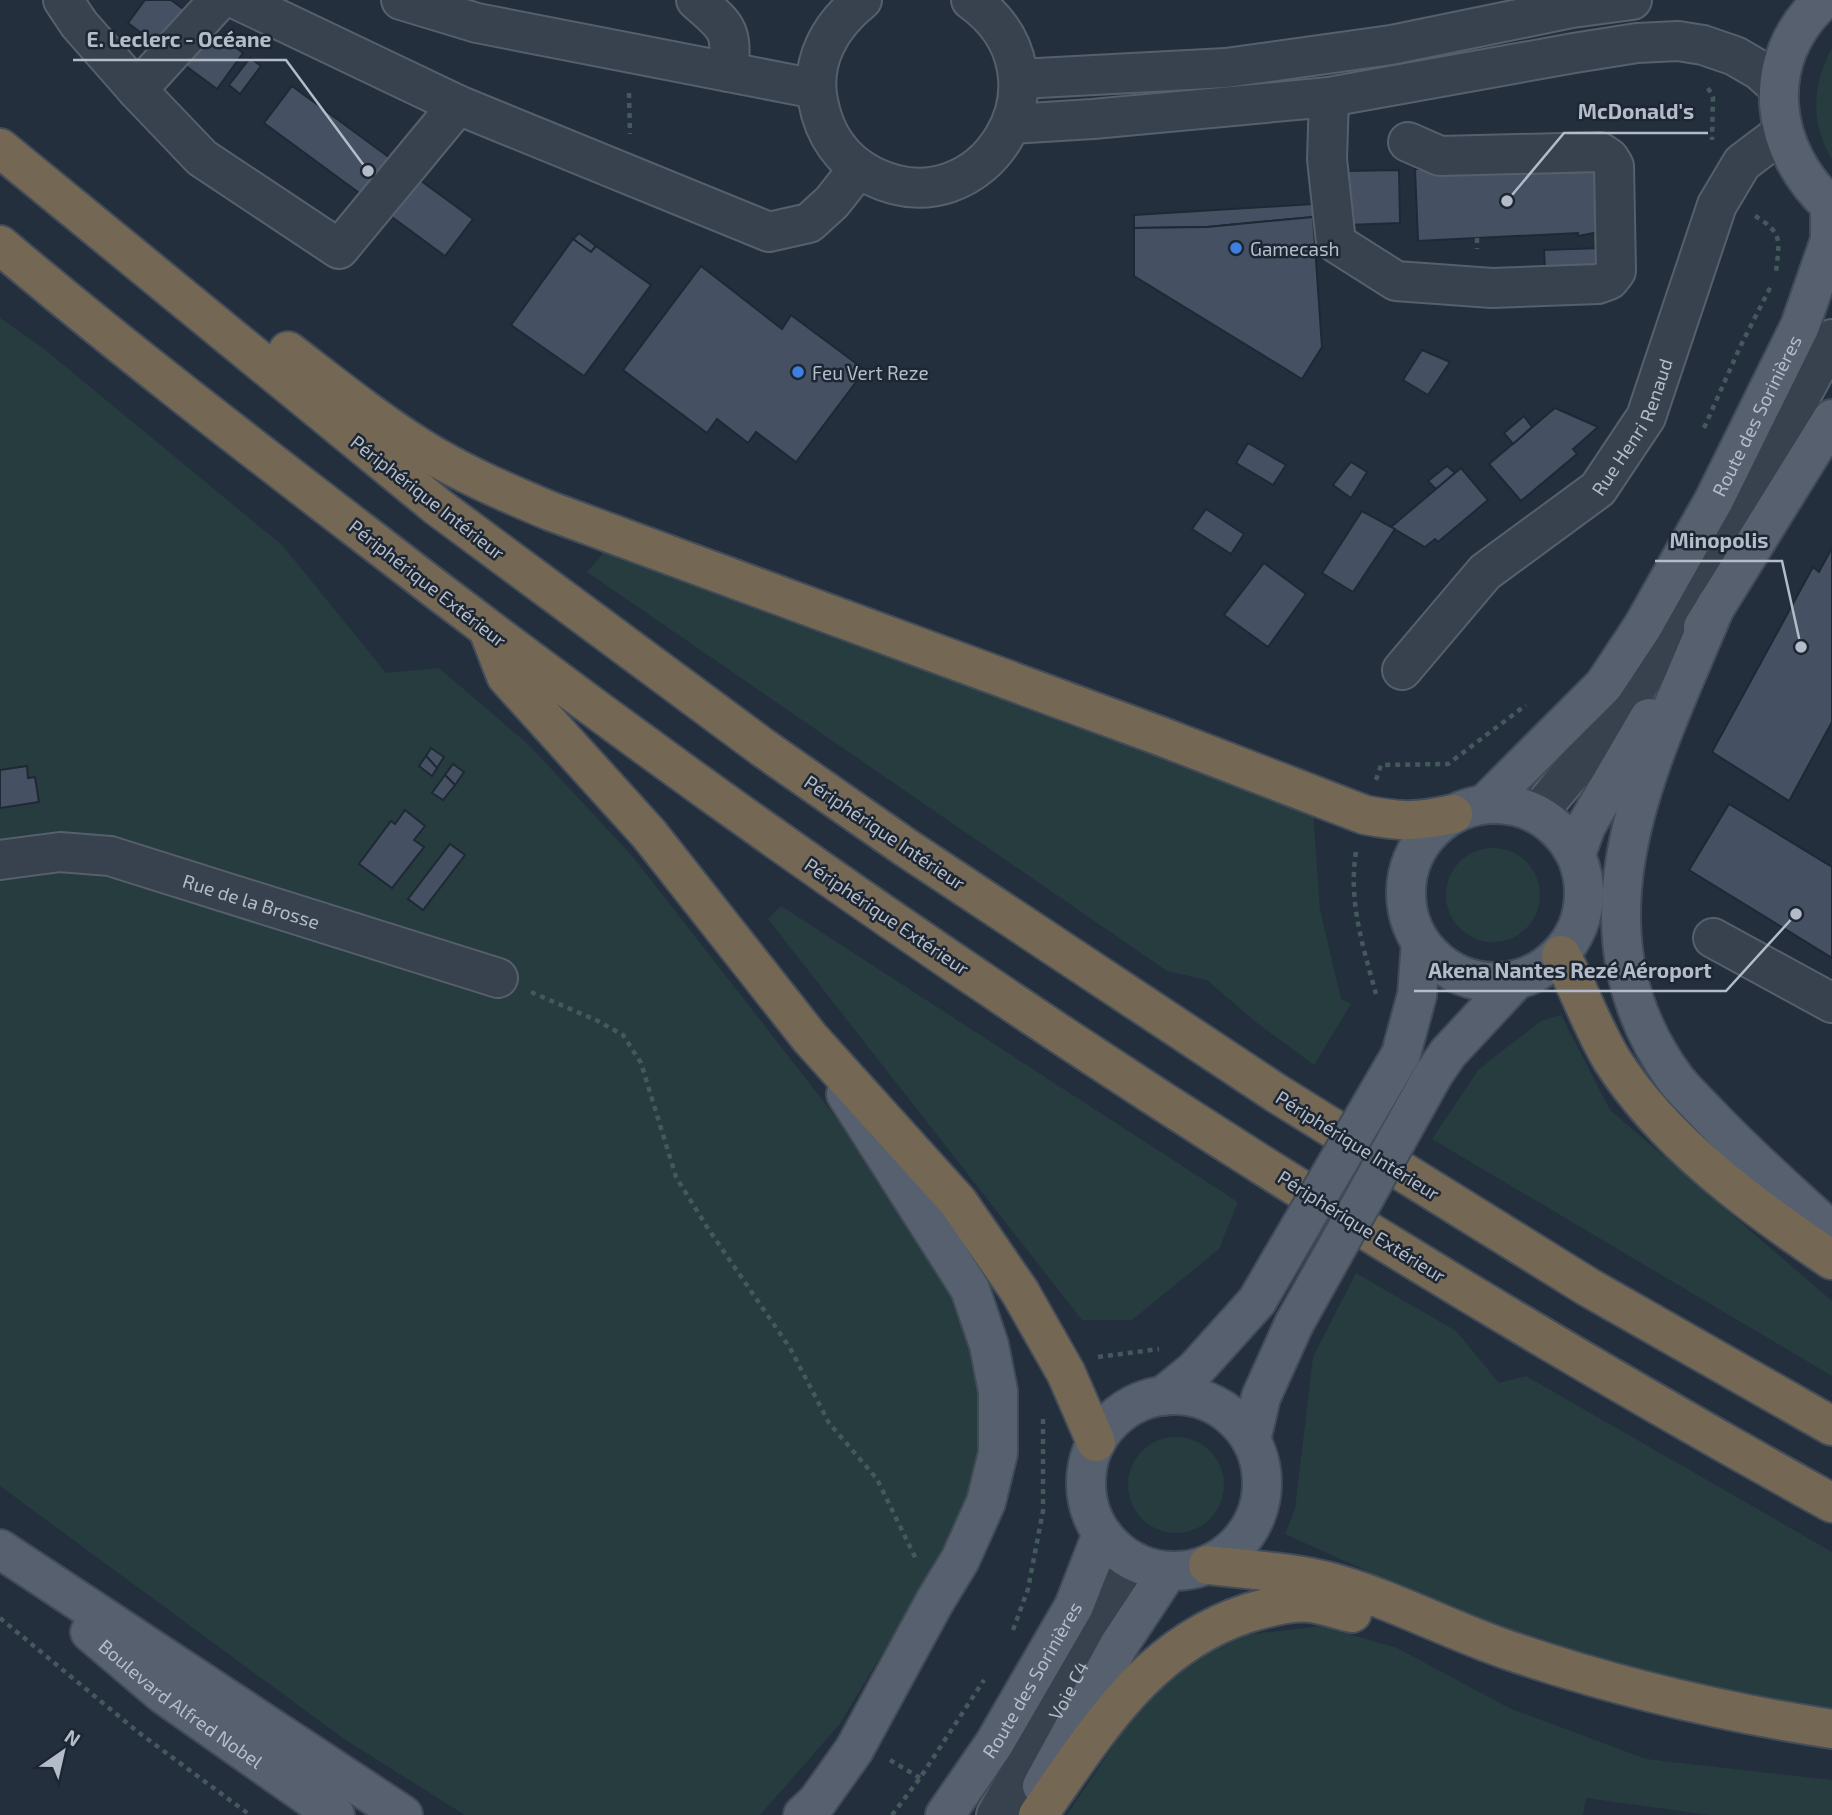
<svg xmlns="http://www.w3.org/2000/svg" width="1832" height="1815" font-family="'Exo 2',sans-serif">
  <rect width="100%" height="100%" fill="#242f3e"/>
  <!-- green -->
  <g fill="#263c3f">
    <path d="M1832 48V159C1810 124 1812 84 1832 48Z"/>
    <polygon points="0,318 43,348 283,546 386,673 439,668 529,745 633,857 881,1175 967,1312 985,1405 984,1466 944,1551 839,1725 760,1815 465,1815 344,1739 0,1486"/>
    <polygon points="607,549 1313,810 1320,910 1341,999 1351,1004 1314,1065 1257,1023 1207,980 1167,971 587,572"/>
    <circle cx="1493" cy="895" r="47"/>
    <polygon points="781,906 1238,1202 1219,1249 1132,1320 1082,1320 768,919"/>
    <polygon points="1561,1015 1610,1110 1832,1301 1832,1376 1432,1139 1479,1069 1541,1021"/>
    <polygon points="1356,1273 1456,1331 1499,1383 1526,1376 1832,1552 1832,1713 1713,1693 1555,1652 1473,1619 1285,1534 1295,1509 1313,1357"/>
    <circle cx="1176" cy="1485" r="48"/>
    <polygon points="1321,1626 1397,1648 1509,1708 1646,1759 1832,1780 1832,1815 1709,1815 1586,1798 1583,1815 1067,1815 1141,1704 1184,1655 1235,1636"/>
  </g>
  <!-- building -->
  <g fill="#455162" stroke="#1f2835" stroke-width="2">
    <polygon points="145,0 171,0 243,53 217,89 128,23"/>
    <polygon points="250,58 261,66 240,94 229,85"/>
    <polygon points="292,86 473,219 445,256 264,123"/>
    <polygon points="1574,164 1597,166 1599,232 1578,236 1578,233 1418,241 1415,169"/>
    <polygon points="1399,170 1400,223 1347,225 1345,171"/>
    <polygon points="1313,204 1313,217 1207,227 1134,228 1134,215"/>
    <polygon points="1313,217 1322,347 1302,379 1134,276 1134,228 1207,227"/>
    <polygon points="579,233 596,246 591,252 573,239"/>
    <polygon points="573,239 591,252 596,246 651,285 584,376 511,325"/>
    <polygon points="1600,248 1601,268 1545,270 1544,250"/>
    <polygon points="701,266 782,329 791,315 865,370 796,462 756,432 748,443 717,419 707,433 623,370"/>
    <polygon points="1422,350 1450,362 1428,395 1403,380"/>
    <polygon points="1555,408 1598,427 1573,449 1577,454 1521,501 1489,464"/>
    <polygon points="1524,416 1532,427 1513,444 1504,433"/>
    <polygon points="1248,443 1286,465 1273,485 1236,463"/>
    <polygon points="1351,462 1367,472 1351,498 1333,485"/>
    <polygon points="1447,466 1455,473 1436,489 1428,481"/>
    <polygon points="1461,468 1488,500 1438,542 1435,539 1425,547 1391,527"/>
    <polygon points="1206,509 1244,534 1231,554 1192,529"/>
    <polygon points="1362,511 1395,529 1353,592 1322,573"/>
    <polygon points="1832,548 1832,722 1789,801 1712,752 1813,567 1819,572"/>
    <polygon points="1264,563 1306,594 1268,647 1224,615"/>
    <polygon points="431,748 444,757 437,768 426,756"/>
    <polygon points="426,756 437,768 432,776 419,766"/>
    <polygon points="453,764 464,772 455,785 445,775"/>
    <polygon points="27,766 28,778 35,777 39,802 0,808 0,770"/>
    <polygon points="445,775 455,785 443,800 432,793"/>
    <polygon points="1729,804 1832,867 1832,958 1689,870"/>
    <polygon points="405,810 425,826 414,840 424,847 392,888 359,864 391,821 395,824"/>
    <polygon points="450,844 465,855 423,910 408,899"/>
  </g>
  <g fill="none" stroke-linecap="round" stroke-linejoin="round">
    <defs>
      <g id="minor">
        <polyline points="63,0 79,24 137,90 202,158 339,249 458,105"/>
        <polyline points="238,0 458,105 769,232 809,223 832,202 858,169"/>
        <polyline points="401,0 477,23 816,89"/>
        <path d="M696 0C727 27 733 29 728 72"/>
        <path d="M862 0C831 25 810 60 818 101 824 134 842 161 872 176 983 231 1079 77 971 0"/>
        <polyline points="1019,79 1226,68 1391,45 1572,8 1632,0"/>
        <polyline points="137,90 219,0"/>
        <polyline points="1329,97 1327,159 1336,243 1396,281 1492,288 1598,284 1609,280 1616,271 1614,166 1609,158 1600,152 1440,156 1408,142"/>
        <polyline points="1012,124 1093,119 1329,97 1574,53 1637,43 1678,41 1703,45 1735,56 1759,70 1779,88"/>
        <path id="s1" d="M1402 670 1485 572 1598 489 1646 417 1717 205 1742 163 1783 132"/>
        <polyline points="1537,814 1611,725 1632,696 1736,515 1832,339"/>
        <path id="s2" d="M0 860 60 852 110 856 498 978"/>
        <polyline points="1713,938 1832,1003"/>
        <path id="s3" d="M996 1815 1060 1705 1135 1562"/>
      </g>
      <g id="major">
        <path d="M1823 0C1757 60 1769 151 1832 207"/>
        <path d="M1716 605C1652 759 1561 924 1676 1080 1685 1091 1695 1101 1705 1111 1745 1154 1789 1192 1832 1232"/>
        <polyline points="1703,627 1832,419"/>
        <circle cx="1495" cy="893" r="89"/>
        <path id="s4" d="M1485 804 1604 685 1643 626 1714 500 1800 326 1830 240V206"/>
        <polyline points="1576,854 1586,826 1649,718"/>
        <polyline points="1401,1054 1417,995 1421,943"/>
        <polyline points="1433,1075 1448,1053 1515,981"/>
        <circle cx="1174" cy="1483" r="88"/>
        <polyline points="1163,1396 1195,1370 1257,1301"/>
        <polyline points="1251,1440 1261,1397 1294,1324"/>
        <polyline points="0,1549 403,1815"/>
        <path id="s5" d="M90 1632 163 1694 335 1815"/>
        <polyline points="1042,1786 1119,1645 1168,1571"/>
        <polyline points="803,1815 817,1802 854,1750 935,1601 960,1560 986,1502 998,1453 998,1391 989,1345 970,1289 846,1094"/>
        <path id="s6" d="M945 1815 994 1744 1074 1606 1102 1534"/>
      </g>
      <g id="highway">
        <polyline points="0,148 438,507 762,747 905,847 1276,1093 1588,1287 1832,1426"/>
        <path d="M0 245C117 344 238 437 359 530 824 891 1317 1218 1832 1503"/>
        <path d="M288 351C331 384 373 418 419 447 460 473 505 492 550 511L1160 736 1365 815C1401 822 1417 822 1453 814"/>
        <polyline points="489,632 506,676 649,834 810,1038 958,1202 1020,1292 1066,1373 1096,1442"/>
        <path d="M1561 955C1579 989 1592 1027 1612 1060 1664 1142 1753 1207 1832 1260"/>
        <path d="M1208 1565C1250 1570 1294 1572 1334 1583 1394 1600 1449 1630 1508 1650 1613 1686 1722 1712 1832 1729"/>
        <path d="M1038 1815C1097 1732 1146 1646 1248 1613 1265 1608 1294 1601 1311 1603 1325 1605 1339 1610 1352 1613"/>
      </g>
    </defs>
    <!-- minor casing -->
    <use href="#minor" stroke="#565f6c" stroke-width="42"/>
    <!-- major casing -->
    <use href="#major" stroke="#414a57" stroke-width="42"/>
    <!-- highway casing -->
    <use href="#highway" stroke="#434c59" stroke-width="42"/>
    <!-- path -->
    <g stroke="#44595c" stroke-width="4.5" stroke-dasharray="5 5" stroke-linecap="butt">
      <polyline points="1708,88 1713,97 1712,140"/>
      <polyline points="629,93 630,134"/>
      <path d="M1755 216C1784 233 1779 242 1776 272"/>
      <polyline points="1477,238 1477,249"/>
      <polyline points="1704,428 1740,347 1772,284"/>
      <polyline points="1376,780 1381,765 1448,764 1526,705"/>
      <path d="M1356 852C1348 901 1363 947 1376 994"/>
      <polyline points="531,992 598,1021 623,1035 641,1063 676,1177 707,1227 790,1348 829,1423 877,1479 917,1561"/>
      <polyline points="1098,1357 1159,1349"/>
      <polyline points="0,1618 138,1732 250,1815"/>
      <polyline points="1013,1630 1028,1589 1043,1511 1043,1419"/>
      <polyline points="890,1760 920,1778"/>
      <polyline points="892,1815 920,1778 984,1680"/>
    </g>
    <!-- minor -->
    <use href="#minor" stroke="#38414e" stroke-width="38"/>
    <!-- major -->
    <use href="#major" stroke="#56606e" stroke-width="38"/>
    <!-- highway -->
    <use href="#highway" stroke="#746855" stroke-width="38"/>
    <defs>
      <g id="major-bridge">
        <polyline points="1257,1301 1401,1054"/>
        <polyline points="1294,1324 1433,1075"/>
      </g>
    </defs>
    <!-- major-bridge casing -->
    <use href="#major-bridge" stroke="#414a57" stroke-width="42" stroke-linecap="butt"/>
    <!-- major-bridge -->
    <use href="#major-bridge" stroke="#56606e" stroke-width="38"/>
  </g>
  <!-- markers -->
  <g fill="#3f7fe0" stroke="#1d2633" stroke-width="2.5">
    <circle cx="1236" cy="248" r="7"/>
    <circle cx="798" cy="372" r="7"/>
  </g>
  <g text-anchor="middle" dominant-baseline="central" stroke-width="5" stroke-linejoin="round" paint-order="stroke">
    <!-- poi labels -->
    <g font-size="19" fill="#b4bcc9" stroke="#1d2633" text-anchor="start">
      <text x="1250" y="248">Gamecash</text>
      <text x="812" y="372">Feu Vert Reze</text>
    </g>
    <!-- street labels -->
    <g font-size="19" fill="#b4bcc9" stroke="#1d2633">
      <text stroke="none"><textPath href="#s4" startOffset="478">Route des Sorinières</textPath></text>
      <text stroke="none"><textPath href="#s1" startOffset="340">Rue Henri Renaud</textPath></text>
      <text transform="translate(428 497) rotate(38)">Périphérique Intérieur</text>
      <text transform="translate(428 583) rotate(38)">Périphérique Extérieur</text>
      <text transform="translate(885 832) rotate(34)">Périphérique Intérieur</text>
      <text stroke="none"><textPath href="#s2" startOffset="259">Rue de la Brosse</textPath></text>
      <text transform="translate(887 916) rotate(34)">Périphérique Extérieur</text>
      <text transform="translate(1358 1145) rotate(32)">Périphérique Intérieur</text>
      <text transform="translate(1362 1226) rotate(32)">Périphérique Extérieur</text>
      <text stroke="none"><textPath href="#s6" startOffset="161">Route des Sorinières</textPath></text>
      <text stroke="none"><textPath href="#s3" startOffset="144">Voie C4</textPath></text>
      <text stroke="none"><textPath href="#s5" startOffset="116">Boulevard Alfred Nobel</textPath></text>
    </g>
  </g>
  <!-- callouts -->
  <path fill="none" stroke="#b4bcc9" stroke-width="2.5" d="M368 171L286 60H73M1507 201L1564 133H1708M1801 647L1782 561H1655M1796 914L1726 991H1414"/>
  <g fill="#b4bcc9" stroke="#1d2633" stroke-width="2.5">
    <circle cx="368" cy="171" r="7"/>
    <circle cx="1507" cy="201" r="7"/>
    <circle cx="1801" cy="647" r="7"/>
    <circle cx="1796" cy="914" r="7"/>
  </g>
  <g font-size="21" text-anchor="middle" font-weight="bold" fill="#b4bcc9" stroke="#1d2633" stroke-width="5" stroke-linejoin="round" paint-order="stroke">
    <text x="179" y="47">E. Leclerc - Océane</text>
    <text x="1636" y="119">McDonald's</text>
    <text x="1719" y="548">Minopolis</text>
    <text x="1570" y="978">Akena Nantes Rezé Aéroport</text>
  </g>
  <!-- north arrow -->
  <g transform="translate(63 1752) rotate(34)" stroke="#1d2633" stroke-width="5" paint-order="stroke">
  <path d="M0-5L12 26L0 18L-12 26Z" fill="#b4bcc9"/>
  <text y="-10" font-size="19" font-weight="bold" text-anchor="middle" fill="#b4bcc9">N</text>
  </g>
</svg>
